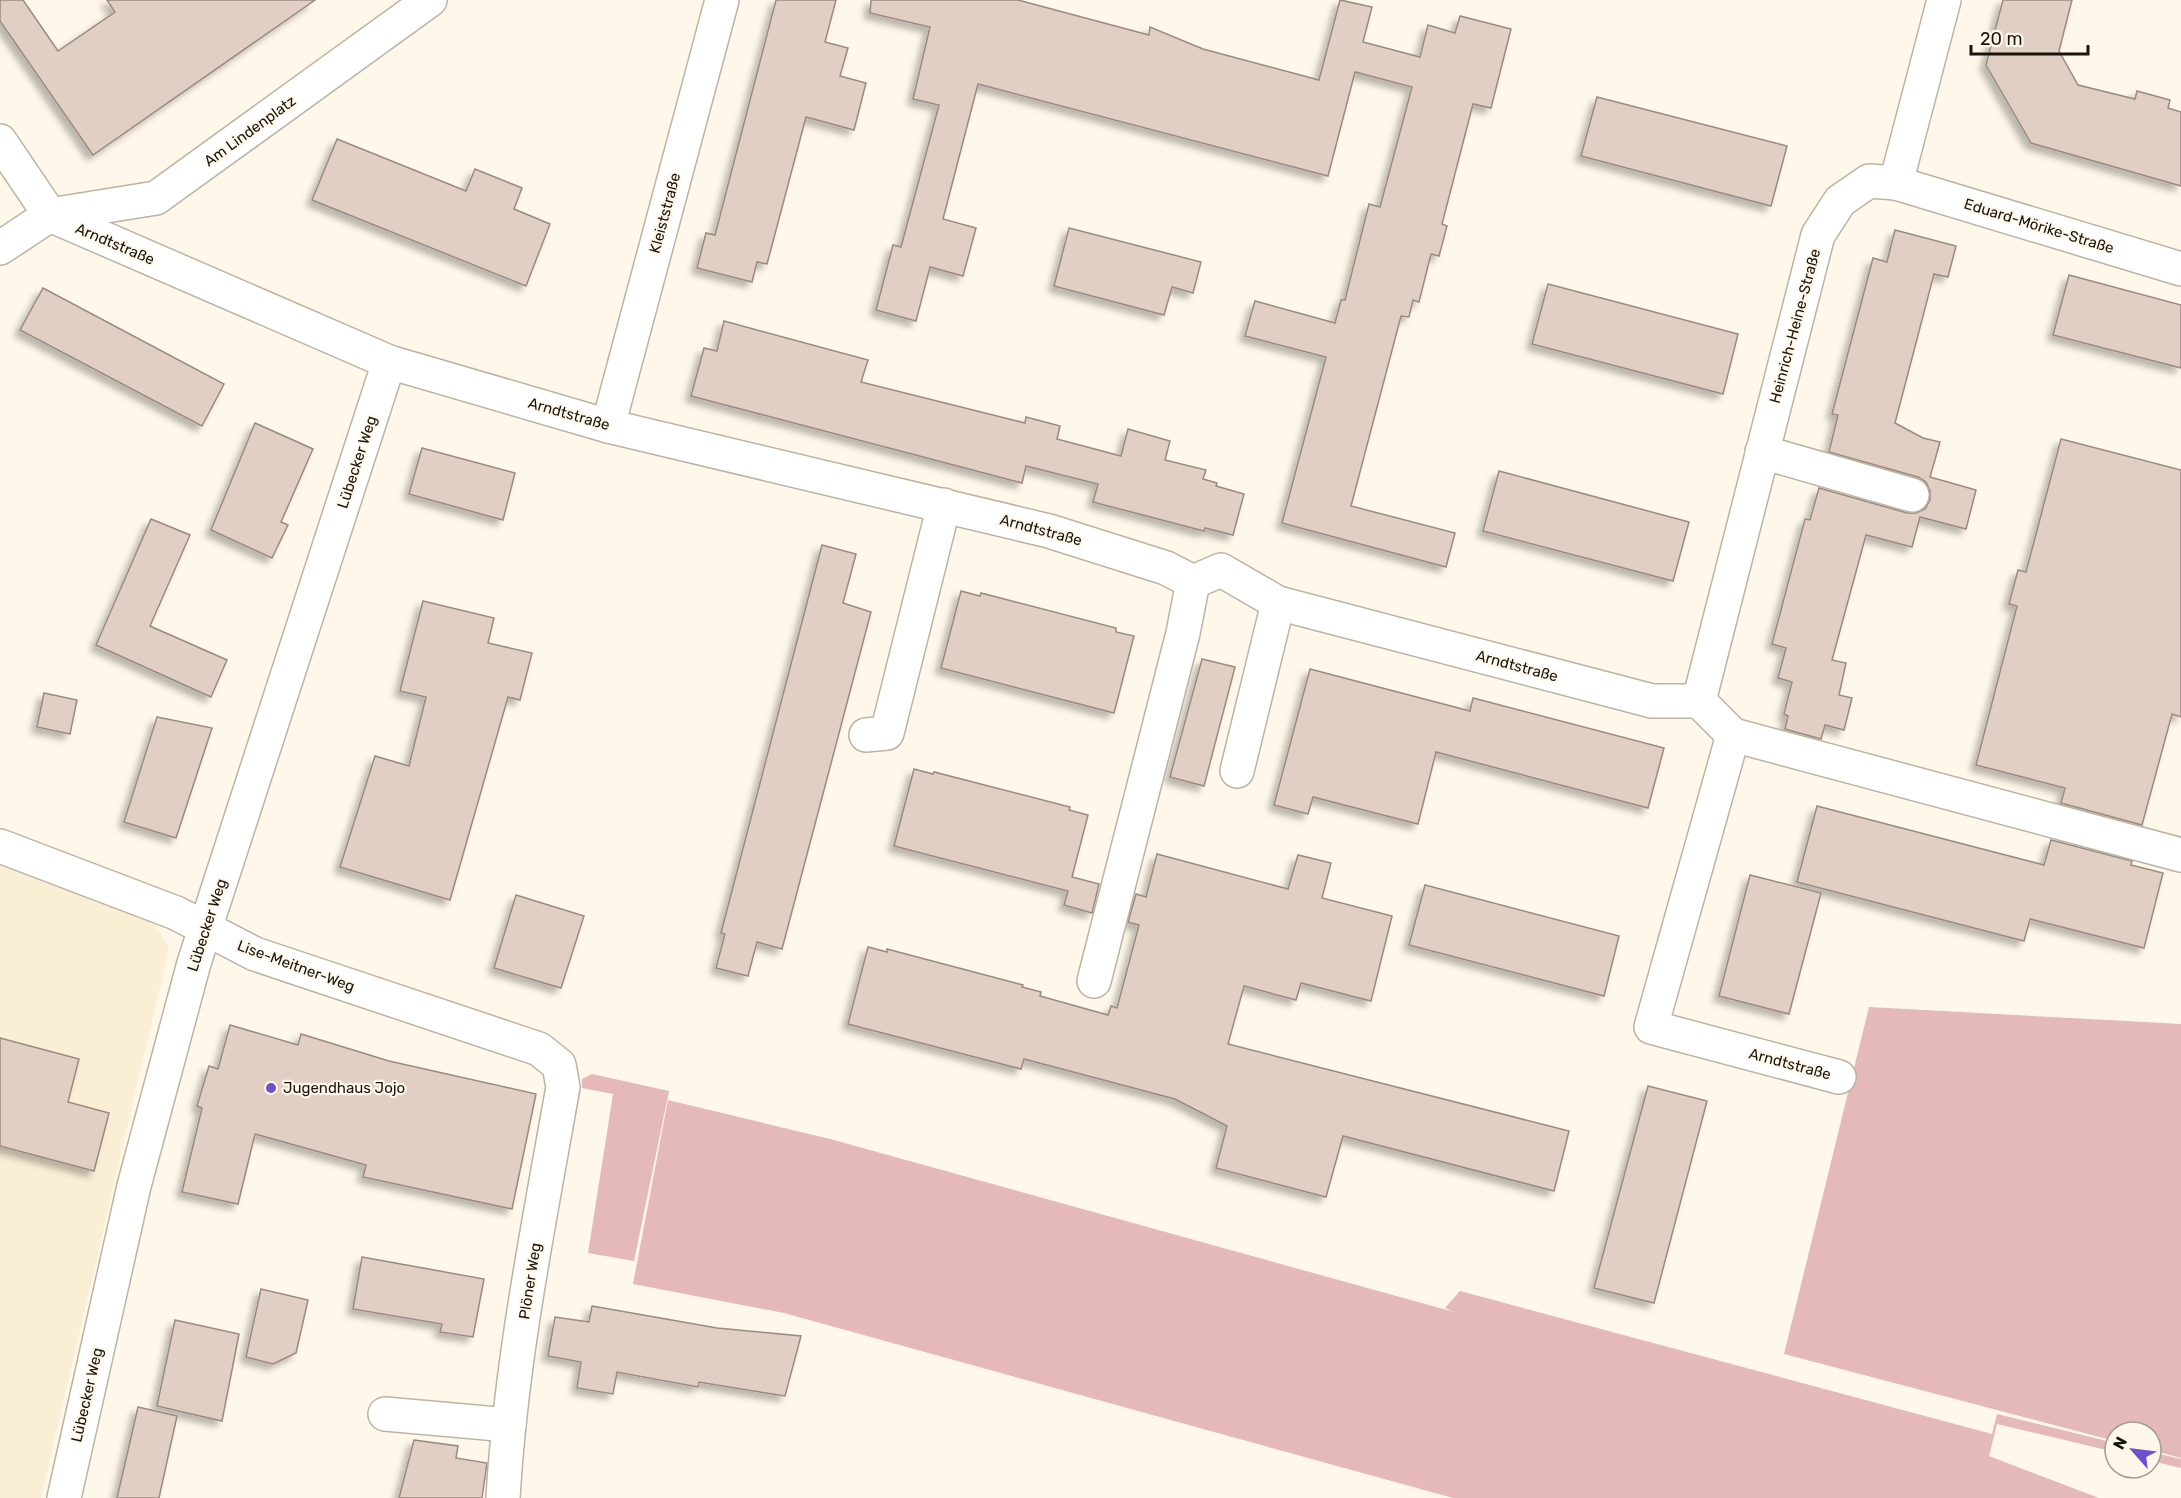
<svg xmlns="http://www.w3.org/2000/svg" width="2181" height="1498" font-family="Rubik,sans-serif">
  <defs>
    <filter id="shadow"><feDropShadow dx="-5.5" dy="5.5" stdDeviation="3" flood-color="#0004"/></filter>
  </defs>
  <rect width="100%" height="100%" fill="#fff8ea"/>
  <!-- built -->
  <polygon fill="#faeed5" points="0,857 93,891 155,924 169,948 41,1498 0,1498"/>
  <!-- green -->
  <g fill="#e5b9b7">
    <polygon points="1869,1007 2181,1024 2181,1458 2151,1450 2151,1432 2115,1432 2115,1441 1784,1354"/>
    <polygon points="592,1074 669,1091 634,1261 588,1253 613,1094 582,1088 582,1079"/>
    <polygon points="668,1100 830,1139 1454,1312 1445,1308 1460,1291 1992,1434 1997,1414 2115,1443 2115,1452 1997,1424 1989,1456 2099,1498 1453,1498 784,1313 633,1284"/>
    <polygon points="2151,1452 2181,1459 2181,1468 2151,1461"/>
  </g>
  <!-- building -->
  <g fill="#e1cfc4" stroke="#9a8a80" stroke-width="1.5" filter="url(#shadow)">
    <polygon points="0,0 23,0 58,51 115,12 107,0 315,0 93,155 0,21"/>
    <polygon points="776,0 836,0 825,42 848,48 840,76 866,83 854,130 806,117 767,264 757,262 752,282 697,268 706,233 715,235"/>
    <polygon points="871,0 1018,0 1149,35 1150,27 1203,49 1319,80 1340,0 1372,7 1363,42 1420,57 1428,25 1455,33 1460,16 1511,29 1491,108 1473,104 1442,224 1447,226 1439,256 1431,254 1419,302 1413,300 1409,317 1401,316 1351,506 1455,533 1446,567 1282,523 1326,357 1245,336 1255,301 1335,323 1341,300 1345,300 1369,204 1380,207 1412,87 1355,72 1328,176 978,84 943,219 976,228 963,276 930,267 916,321 876,310 893,245 901,247 939,105 913,99 930,27 870,13"/>
    <polygon points="2003,0 2072,0 2059,51 2078,85 2135,99 2137,91 2170,100 2168,108 2181,112 2181,186 2031,143 1986,65"/>
    <polygon points="1597,97 1787,146 1771,206 1581,156"/>
    <polygon points="337,139 466,191 475,169 522,188 514,209 550,224 526,286 312,200"/>
    <polygon points="1069,228 1201,262 1193,293 1172,287 1164,315 1054,286"/>
    <polygon points="1895,230 1956,246 1948,277 1934,274 1895,423 1923,438 1940,442 1930,477 1976,490 1966,529 1920,517 1912,547 1866,535 1832,660 1846,663 1839,695 1852,698 1844,730 1825,725 1821,739 1785,729 1788,716 1784,714 1792,682 1778,678 1786,648 1772,644 1805,519 1810,520 1819,488 1907,513 1916,513 1925,509 1930,500 1930,491 1926,482 1918,477 1829,452 1838,415 1832,414 1873,258 1887,262"/>
    <polygon points="2069,275 2181,305 2181,368 2053,335"/>
    <polygon points="1548,284 1738,334 1723,394 1532,344"/>
    <polygon points="43,288 224,384 202,426 20,330"/>
    <polygon points="724,321 868,360 861,382 1025,423 1026,417 1060,426 1057,439 1121,456 1128,429 1170,441 1165,460 1206,470 1203,479 1217,483 1216,486 1244,494 1233,535 1205,528 1204,531 1093,502 1098,484 1026,466 1022,483 691,396 704,348 717,351"/>
    <polygon points="255,423 313,449 281,522 288,525 272,558 211,530"/>
    <polygon points="2061,439 2181,470 2181,717 2172,714 2142,825 2061,803 2065,788 1976,765 2017,606 2009,604 2018,570 2026,572"/>
    <polygon points="422,448 515,473 503,520 409,494"/>
    <polygon points="1499,471 1689,522 1673,581 1483,531"/>
    <polygon points="151,519 190,535 150,626 227,660 211,697 96,645"/>
    <polygon points="822,545 856,554 843,603 871,612 782,949 757,942 748,976 716,968 725,934 721,933"/>
    <polygon points="961,591 980,596 981,593 1116,628 1116,632 1134,636 1114,713 941,668"/>
    <polygon points="423,601 494,618 488,643 532,653 520,700 508,697 450,900 340,867 375,756 409,766 426,697 400,691"/>
    <polygon points="1202,659 1235,667 1204,786 1170,777"/>
    <polygon points="1310,669 1470,711 1473,698 1664,748 1648,808 1436,752 1418,824 1313,797 1308,814 1274,805"/>
    <polygon points="44,693 77,700 70,734 37,727"/>
    <polygon points="157,717 212,728 176,838 124,822"/>
    <polygon points="914,769 933,774 934,772 1070,807 1069,810 1088,815 1072,877 1099,884 1092,913 1064,905 1068,891 894,846"/>
    <polygon points="1817,806 2044,865 2051,840 2132,861 2131,865 2163,873 2144,948 2030,919 2024,941 1797,882"/>
    <polygon points="1157,854 1288,889 1298,855 1331,863 1322,898 1392,916 1371,1001 1301,983 1296,1000 1244,986 1228,1044 1569,1131 1554,1191 1343,1136 1326,1197 1216,1168 1227,1126 1175,1099 1024,1059 1021,1069 848,1024 868,947 887,952 887,949 1023,985 1022,987 1041,992 1040,996 1108,1015 1111,1006 1117,1008 1139,925 1128,922 1136,894 1146,897"/>
    <polygon points="1750,875 1821,893 1789,1014 1719,996"/>
    <polygon points="1425,885 1619,936 1604,996 1409,945"/>
    <polygon points="516,895 584,916 561,988 494,968"/>
    <polygon points="230,1025 298,1045 301,1034 389,1061 536,1094 512,1209 363,1177 366,1165 255,1134 238,1204 182,1192 202,1108 197,1106 209,1066 218,1069"/>
    <polygon points="0,1038 79,1059 68,1102 109,1113 94,1171 0,1146"/>
    <polygon points="1648,1086 1707,1101 1654,1303 1594,1288"/>
    <polygon points="362,1257 484,1279 473,1337 440,1332 442,1324 353,1309"/>
    <polygon points="261,1289 308,1300 296,1353 273,1364 246,1357"/>
    <polygon points="592,1306 717,1328 801,1336 785,1396 699,1382 698,1387 617,1372 613,1394 577,1388 581,1362 548,1356 555,1317 589,1322"/>
    <polygon points="175,1320 239,1334 222,1421 157,1406"/>
    <polygon points="138,1407 177,1416 159,1498 117,1498"/>
    <polygon points="414,1440 458,1446 456,1458 487,1463 482,1498 399,1498"/>
  </g>
  <g fill="none" stroke-linecap="round" stroke-linejoin="round">
    <defs>
      <g id="minor">
        <polyline points="0,141 50,215 389,362 608,426 1049,531 1166,568 1193,582"/>
        <polyline points="1896,183 2181,269"/>
        <polyline points="0,248 50,215 156,198 430,0"/>
        <polyline points="608,426 722,0"/>
        <polyline points="1762,452 1912,495"/>
        <polyline points="1193,582 1221,570 1278,603 1652,701 1699,701 1733,735 2181,855"/>
        <polyline points="1699,701 1818,235 1840,201 1869,181 1896,183 1944,0"/>
        <polyline points="866,735 887,733 944,505"/>
        <polyline points="1733,735 1651,1027 1839,1077"/>
        <polyline points="1237,771 1278,603"/>
        <path d="M0 846 176 913 255 954 539 1049 559 1065 563 1087C539 1223 511 1360 503 1498"/>
        <polyline points="1094,981 1183,633 1193,582"/>
        <polyline points="385,1414 509,1425"/>
        <polyline points="64,1498 134,1186 194,963 389,362"/>
      </g>
    </defs>
    <!-- minor casing -->
    <use href="#minor" stroke="#bcb4a3" stroke-width="36"/>
    <!-- minor -->
    <use href="#minor" stroke="#fff" stroke-width="33"/>
  </g>
  <!-- markers -->
  <circle fill="#6c51ca" stroke="#fff8ea" stroke-width="2" cx="271" cy="1088" r="6"/>
  <g text-anchor="middle" dominant-baseline="central" stroke-width="4.5" stroke-linejoin="round" paint-order="stroke">
    <!-- street labels -->
    <g font-size="15" fill="#18150f" stroke="#fff8ea">
      <text transform="translate(250 131) rotate(-36)">Am Lindenplatz</text>
      <text transform="translate(665 213) rotate(-75)">Kleiststraße</text>
      <text transform="translate(2039 226) rotate(17)">Eduard-Mörike-Straße</text>
      <text transform="translate(115 244) rotate(23)">Arndtstraße</text>
      <text transform="translate(1795 326) rotate(-75)">Heinrich-Heine-Straße</text>
      <text transform="translate(569 414) rotate(16)">Arndtstraße</text>
      <text transform="translate(357 462) rotate(-72)">Lübecker Weg</text>
      <text transform="translate(1041 530) rotate(15)">Arndtstraße</text>
      <text transform="translate(1517 666) rotate(15)">Arndtstraße</text>
      <text transform="translate(207 925) rotate(-72)">Lübecker Weg</text>
      <text transform="translate(296 966) rotate(20)">Lise-Meitner-Weg</text>
      <text transform="translate(1790 1064) rotate(15)">Arndtstraße</text>
      <text transform="translate(530 1281) rotate(-81)">Plöner Weg</text>
      <text transform="translate(87 1395) rotate(-77)">Lübecker Weg</text>
    </g>
    <!-- poi labels -->
    <g font-size="15" fill="#18150f" stroke="#fff8ea" text-anchor="start">
      <text x="283" y="1088">Jugendhaus Jojo</text>
    </g>
  </g>
  <!-- north arrow -->
  <g transform="translate(2133 1450) rotate(298)"><circle r="28" fill="#fff8ea" stroke="#a39d92" stroke-width="1.5"/>
  <path d="M0-4.5L10 22L0 15L-10 22Z" fill="#6c51ca"/>
  <text y="-9" font-size="16" font-weight="bold" text-anchor="middle" fill="#18150f">N</text>
  </g>
  <!-- scale -->
  <path d="M1971 45v9h117v-9" fill="none" stroke="#18150f" stroke-width="3"/>
  <text x="1980" y="45" font-size="18" fill="#18150f" stroke="#fff8ea" stroke-width="4.5" paint-order="stroke">20 m</text>
</svg>
